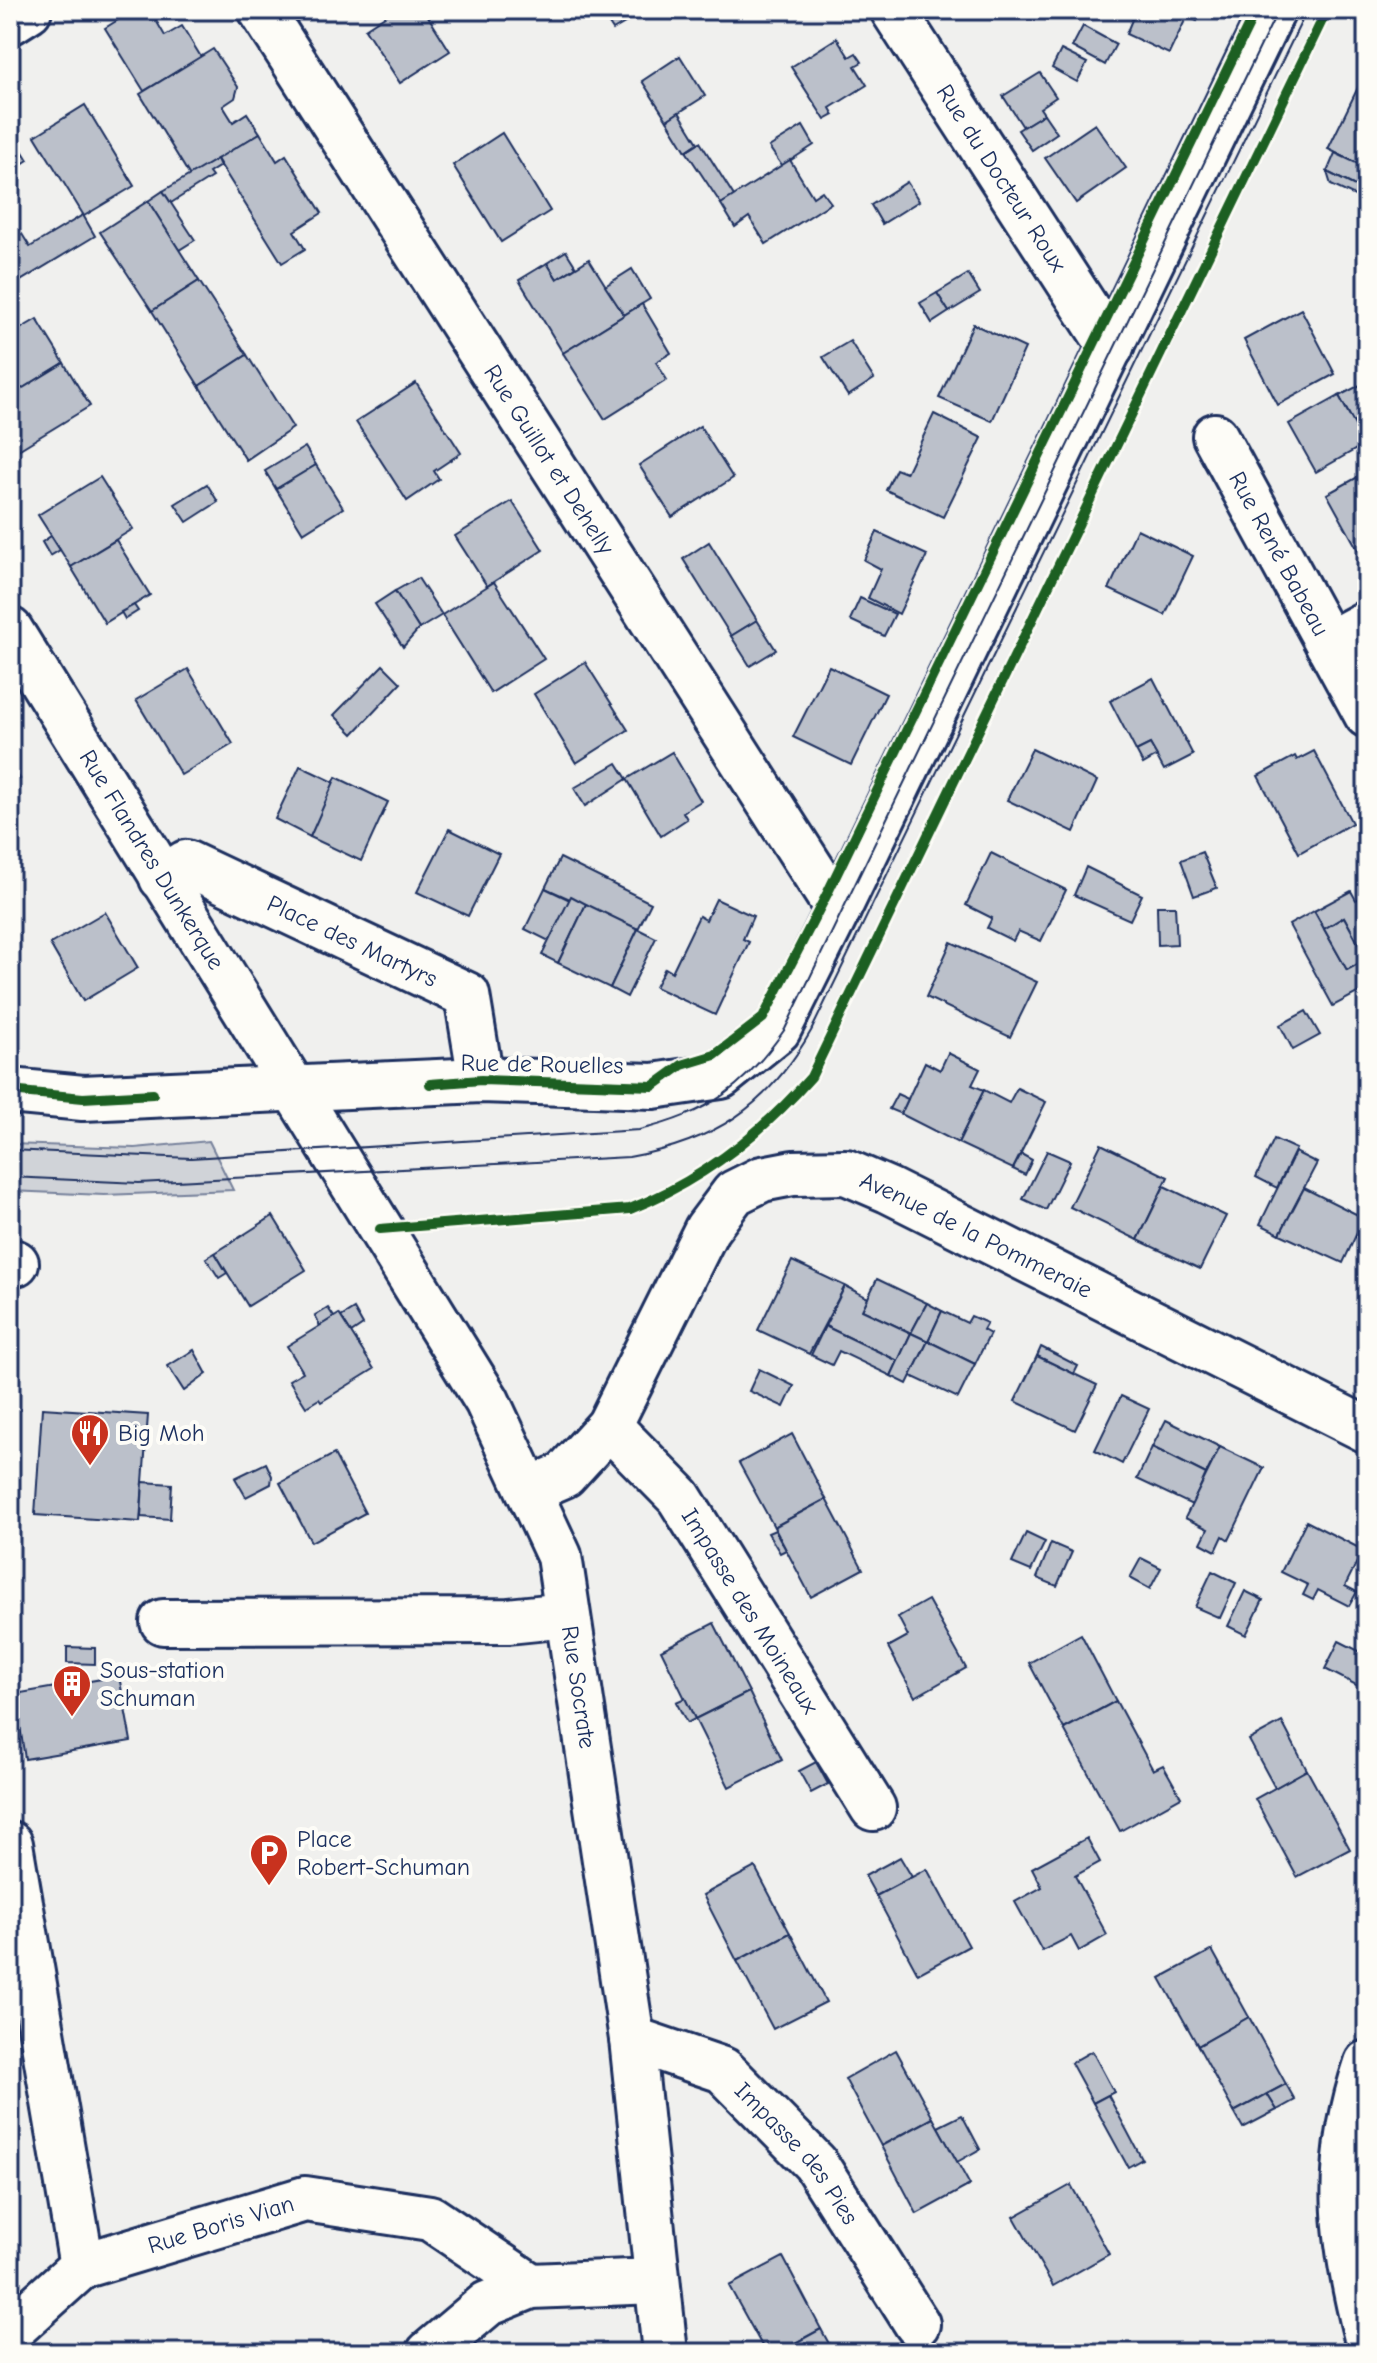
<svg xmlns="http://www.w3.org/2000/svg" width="1377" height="2363" font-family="'Comic Neue',sans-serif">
  <rect width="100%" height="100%" fill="#f0f0ee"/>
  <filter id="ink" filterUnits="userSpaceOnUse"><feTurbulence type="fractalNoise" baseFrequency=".0125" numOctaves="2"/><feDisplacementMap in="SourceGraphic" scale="16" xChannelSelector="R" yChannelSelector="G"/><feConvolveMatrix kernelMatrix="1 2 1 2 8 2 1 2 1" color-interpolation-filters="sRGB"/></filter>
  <g filter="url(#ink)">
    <!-- green -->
    <polygon fill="#d0d3d8" stroke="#76819b" stroke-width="2" points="209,1141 233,1190 104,1195 10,1191 10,1144 135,1148"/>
    <!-- building -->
    <g fill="#bbc0ca" stroke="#1b2f5e" stroke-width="2">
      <polygon points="134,10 150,10 165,36 182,26 201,57 144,91 105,28"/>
      <polygon points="394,10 424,10 450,51 400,83 365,29"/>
      <polygon points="600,10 647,10 613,30"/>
      <polygon points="1136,10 1190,10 1169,54 1126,34"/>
      <polygon points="1190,10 1202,10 1197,21 1187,17"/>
      <polygon points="1083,26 1116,44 1105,65 1072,47"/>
      <polygon points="837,38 849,57 856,53 862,62 855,66 867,85 830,108 834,115 825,120 791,67"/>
      <polygon points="213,49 238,87 235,98 223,106 233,122 247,113 260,133 190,176 140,94"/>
      <polygon points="1061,50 1087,63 1077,82 1052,68"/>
      <polygon points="680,56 705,96 667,120 642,81"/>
      <polygon points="1366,71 1367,71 1367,168 1328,149"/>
      <polygon points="1040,73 1056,97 1040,108 1044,114 1023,127 1003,96"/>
      <polygon points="85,105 134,186 84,216 35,136"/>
      <polygon points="679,112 698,143 686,151 667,120"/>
      <polygon points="1044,114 1057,133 1032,150 1018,130"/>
      <polygon points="1095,124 1126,168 1076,203 1045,158"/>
      <polygon points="803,126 814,145 782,166 769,147"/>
      <polygon points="10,131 20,147 10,153"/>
      <polygon points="260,133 277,161 286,155 322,213 294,231 305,249 282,263 217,159"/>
      <polygon points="502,133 550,211 501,242 453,165"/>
      <polygon points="700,142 734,196 721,204 686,151"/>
      <polygon points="20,147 28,160 10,172 10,153"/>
      <polygon points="1335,153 1367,168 1367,192 1327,172"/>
      <polygon points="217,159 220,166 209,173 212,177 171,203 163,191"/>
      <polygon points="790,160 813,197 822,191 831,203 766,244 749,217 735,227 721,204"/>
      <polygon points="1327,172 1367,192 1367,195 1359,198 1331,185"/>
      <polygon points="907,182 919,201 882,224 871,205"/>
      <polygon points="163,191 195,240 179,250 148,201"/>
      <polygon points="148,201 199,281 152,311 100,232"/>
      <polygon points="83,215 95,236 17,283 10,271 10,241 22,234 30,247"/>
      <polygon points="566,251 576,267 557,279 547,263"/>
      <polygon points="589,259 624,315 563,353 519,280 547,263 557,279"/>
      <polygon points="632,269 650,299 624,315 605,286"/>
      <polygon points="968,274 980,293 949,312 937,293"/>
      <polygon points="199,281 247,355 199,386 152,311"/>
      <polygon points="937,293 949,312 932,323 920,303"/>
      <polygon points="642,304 671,353 656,362 667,380 605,419 563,353"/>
      <polygon points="1301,309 1335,374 1278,405 1244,340"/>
      <polygon points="37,319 64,363 10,396 10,335"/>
      <polygon points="973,324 1025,348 992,421 939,398"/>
      <polygon points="850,341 874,379 848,396 823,357"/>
      <polygon points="247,355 293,428 246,460 199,386"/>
      <polygon points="64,363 90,406 10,455 10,396"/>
      <polygon points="416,383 461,453 434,471 439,479 407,501 356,422"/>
      <polygon points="1360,385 1367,397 1367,417 1354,423 1339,396"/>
      <polygon points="1339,396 1365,444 1316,472 1289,424"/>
      <polygon points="934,414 982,438 943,517 886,490 896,469 906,473"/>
      <polygon points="700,426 733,478 672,517 639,465"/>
      <polygon points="305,447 316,465 276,489 265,471"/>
      <polygon points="316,465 343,508 303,533 276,489"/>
      <polygon points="1367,472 1367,545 1358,550 1327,494"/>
      <polygon points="100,477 133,529 71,567 38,515"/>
      <polygon points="207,484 218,502 187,522 175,504"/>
      <polygon points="512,501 543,550 487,586 455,536"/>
      <polygon points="1137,529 1193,556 1165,615 1109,589"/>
      <polygon points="877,532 927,555 899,614 868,598 881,569 864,560"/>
      <polygon points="51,536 60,550 50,556 42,542"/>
      <polygon points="116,540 150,595 105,623 71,567"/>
      <polygon points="709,542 757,620 731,636 683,559"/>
      <polygon points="418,578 442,615 419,629 395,591"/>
      <polygon points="494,582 544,659 491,693 442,615"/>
      <polygon points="395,591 419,629 403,647 375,604"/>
      <polygon points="860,598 895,614 884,636 850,620"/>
      <polygon points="134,605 138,611 125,619 121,612"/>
      <polygon points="757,620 776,650 750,666 731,636"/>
      <polygon points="585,662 628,730 576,763 534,694"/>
      <polygon points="383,665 401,683 353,734 334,715"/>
      <polygon points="829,666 886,694 851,765 793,737"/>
      <polygon points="188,669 233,744 181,775 136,700"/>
      <polygon points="1153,678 1193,755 1164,770 1150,744 1136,751 1110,701"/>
      <polygon points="1150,744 1157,756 1143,764 1136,751"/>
      <polygon points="1032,749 1097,781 1074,832 1007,800"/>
      <polygon points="1314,751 1352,823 1299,853 1258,776 1295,756 1297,760"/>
      <polygon points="672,752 701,801 683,812 687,819 661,836 627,779"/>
      <polygon points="10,762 20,779 10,785"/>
      <polygon points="617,763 627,779 585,806 574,788"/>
      <polygon points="300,766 336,783 310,837 275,819"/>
      <polygon points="336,777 388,802 361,861 310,837"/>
      <polygon points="449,829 499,854 468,916 417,892"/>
      <polygon points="1202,852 1217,888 1194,896 1181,860"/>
      <polygon points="991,853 1066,890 1041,941 1018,931 1013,941 987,928 992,918 966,905"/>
      <polygon points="560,858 651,903 638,929 545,888"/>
      <polygon points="1086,867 1142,895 1130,920 1074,895"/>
      <polygon points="545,888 570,900 549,941 525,929"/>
      <polygon points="1351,891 1356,900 1367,894 1367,959 1344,917 1324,929 1314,911"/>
      <polygon points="571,896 586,904 558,963 542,955"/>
      <polygon points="716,899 753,916 743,939 749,942 715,1015 655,987 665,968 672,972 699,916 706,920"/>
      <polygon points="586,904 638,929 610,988 558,963"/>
      <polygon points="1157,906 1175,906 1177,944 1158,945"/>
      <polygon points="1314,911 1347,970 1367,959 1367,988 1333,1006 1289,925"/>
      <polygon points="105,912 138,968 83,1001 50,944"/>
      <polygon points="1344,917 1367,959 1347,970 1324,929"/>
      <polygon points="638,929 656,938 627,997 610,988"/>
      <polygon points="951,942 1037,982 1010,1037 926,997"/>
      <polygon points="1306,1011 1320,1035 1293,1050 1280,1025"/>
      <polygon points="948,1053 980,1069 972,1085 984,1090 958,1143 901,1114 925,1062 940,1070"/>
      <polygon points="1017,1088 1046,1102 1013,1169 958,1143 984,1090 1009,1103"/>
      <polygon points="897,1094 908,1099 901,1114 889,1109"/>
      <polygon points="1274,1139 1296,1149 1277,1188 1256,1177"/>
      <polygon points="1101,1144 1168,1177 1138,1240 1070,1207"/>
      <polygon points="1047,1151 1070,1161 1046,1210 1023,1199"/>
      <polygon points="1295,1152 1317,1163 1280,1234 1260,1224"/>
      <polygon points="1021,1154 1032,1160 1025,1175 1013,1169"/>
      <polygon points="1164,1186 1226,1216 1200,1269 1138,1240"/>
      <polygon points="1304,1188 1364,1218 1343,1263 1280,1234"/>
      <polygon points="273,1216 306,1270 248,1306 215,1253"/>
      <polygon points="215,1253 227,1273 219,1278 206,1258"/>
      <polygon points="792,1261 845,1286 809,1354 758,1330"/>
      <polygon points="877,1279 927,1303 911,1333 862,1310"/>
      <polygon points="845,1286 868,1298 862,1310 911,1333 898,1361 825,1326"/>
      <polygon points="927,1303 942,1311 928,1341 911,1333"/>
      <polygon points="328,1308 334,1317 320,1326 315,1316"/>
      <polygon points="354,1309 363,1325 351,1333 341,1317"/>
      <polygon points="942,1311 967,1323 971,1316 987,1323 983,1330 990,1334 975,1364 928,1341"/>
      <polygon points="339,1314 374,1369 321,1402 319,1399 306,1407 289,1380 303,1372 287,1346"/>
      <polygon points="825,1326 898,1361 891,1376 839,1351 832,1365 811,1355"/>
      <polygon points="911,1333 928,1341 907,1384 891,1376"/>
      <polygon points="928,1341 975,1364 958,1398 911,1376"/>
      <polygon points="1041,1347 1078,1366 1074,1374 1037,1356"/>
      <polygon points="194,1350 207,1374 184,1391 168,1366"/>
      <polygon points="1037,1356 1097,1385 1075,1430 1015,1401"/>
      <polygon points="759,1369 794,1386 784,1407 749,1391"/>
      <polygon points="1121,1396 1149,1409 1122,1464 1095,1450"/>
      <polygon points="42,1408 148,1415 140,1522 35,1515"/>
      <polygon points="1166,1420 1220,1447 1206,1474 1152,1447"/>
      <polygon points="792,1434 826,1499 774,1527 739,1463"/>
      <polygon points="1152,1447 1206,1474 1192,1505 1137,1479"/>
      <polygon points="1220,1447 1264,1468 1229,1540 1223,1536 1216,1551 1201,1543 1208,1529 1185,1518"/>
      <polygon points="334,1454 365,1513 311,1542 280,1483"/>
      <polygon points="266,1463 272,1476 271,1484 246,1497 235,1478"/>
      <polygon points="143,1482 172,1484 170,1519 141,1517"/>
      <polygon points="826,1499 863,1569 811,1597 774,1527"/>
      <polygon points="1306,1521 1363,1550 1345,1586 1357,1592 1349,1606 1318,1590 1313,1600 1303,1595 1308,1585 1281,1572"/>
      <polygon points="775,1530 786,1550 780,1553 768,1533"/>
      <polygon points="1026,1533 1045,1542 1031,1571 1012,1563"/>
      <polygon points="1051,1543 1072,1552 1057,1586 1037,1578"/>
      <polygon points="1141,1558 1161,1568 1150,1589 1130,1578"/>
      <polygon points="1212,1571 1236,1583 1220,1618 1195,1607"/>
      <polygon points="1245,1591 1263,1600 1246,1635 1228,1626"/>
      <polygon points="928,1600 966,1668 915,1697 888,1647 908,1636 898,1617"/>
      <polygon points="714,1623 749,1692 695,1719 661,1650"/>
      <polygon points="1081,1634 1116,1701 1064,1729 1029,1663"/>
      <polygon points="1339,1641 1367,1655 1367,1674 1360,1687 1325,1669"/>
      <polygon points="67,1647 95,1648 95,1664 67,1663"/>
      <polygon points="119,1676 131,1741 25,1759 15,1694"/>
      <polygon points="749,1692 782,1760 729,1787 695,1719"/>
      <polygon points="685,1698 695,1719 687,1723 676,1702"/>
      <polygon points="1116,1701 1153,1770 1163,1765 1181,1797 1120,1831 1064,1729"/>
      <polygon points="1282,1722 1307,1770 1275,1788 1249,1740"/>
      <polygon points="816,1762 828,1784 811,1793 799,1771"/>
      <polygon points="1307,1770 1350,1849 1297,1877 1255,1799"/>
      <polygon points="1087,1838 1100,1862 1075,1876 1107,1935 1079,1951 1071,1936 1042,1951 1015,1902 1042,1887 1032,1868"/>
      <polygon points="900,1857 912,1877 876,1896 865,1876"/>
      <polygon points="755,1867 790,1933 737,1961 703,1895"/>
      <polygon points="927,1869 969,1946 918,1974 876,1896"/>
      <polygon points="790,1933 826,2002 773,2029 737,1961"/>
      <polygon points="1212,1950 1249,2017 1198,2046 1160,1978"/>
      <polygon points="1249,2017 1286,2084 1234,2112 1198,2046"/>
      <polygon points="896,2050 933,2118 881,2146 845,2079"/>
      <polygon points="1092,2051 1114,2092 1093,2103 1071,2063"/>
      <polygon points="1286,2084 1295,2100 1277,2110 1267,2094"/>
      <polygon points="1267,2094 1277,2110 1243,2128 1234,2112"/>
      <polygon points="1108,2095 1142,2159 1128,2167 1093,2103"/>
      <polygon points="962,2115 980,2149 957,2162 938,2127"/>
      <polygon points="933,2118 970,2185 917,2214 881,2146"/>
      <polygon points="1071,2185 1109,2254 1053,2286 1014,2217"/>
      <polygon points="783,2257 821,2329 777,2353 766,2353 729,2286"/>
      <polygon points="821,2329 834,2353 777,2353"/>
      <polygon points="1091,2343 1096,2353 1073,2353"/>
    </g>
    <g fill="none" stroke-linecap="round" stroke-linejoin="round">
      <defs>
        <g id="minor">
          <path id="s1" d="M261 10 838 910"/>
          <path id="s2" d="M893 10 1111 347"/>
          <polyline points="10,22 29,10"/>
          <path id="s3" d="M1215 436 1367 715"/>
          <path id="s4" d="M10 630 487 1401 559 1556 632 2039 665 2353"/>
          <polyline points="1328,644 1367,623"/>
          <path id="s5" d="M162 878 186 863 467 995 481 1080"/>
          <polyline points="10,1091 83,1098 481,1080 653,1086 721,1076 778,1030 838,910 1273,10"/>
          <polyline points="10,1262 16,1263"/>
          <path id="s6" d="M609 1426 679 1497 873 1808"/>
          <path id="s7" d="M529 1490 564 1475 609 1426 707 1229 734 1193 762 1179 793 1173 846 1172 888 1190 1367 1430"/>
          <polyline points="163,1622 508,1621 567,1615"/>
          <polyline points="10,1844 82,2266"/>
          <path id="s8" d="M632 2039 723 2070 815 2163 917 2324"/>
          <path d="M1367 2063C1333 2164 1341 2236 1367 2338"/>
          <path id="s9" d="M10 2331 82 2266 305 2199 430 2218 531 2286"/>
          <polyline points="429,2353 487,2304 531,2286 656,2281"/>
        </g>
      </defs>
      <!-- minor casing -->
      <use href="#minor" stroke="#1b2f5e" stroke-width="50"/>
      <!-- minor -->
      <use href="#minor" stroke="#fdfcf7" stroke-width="44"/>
      <!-- tram -->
      <g stroke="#1b2f5e" stroke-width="2">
        <path d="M10 1150 191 1158 639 1130C708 1114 745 1087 785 1029L1278 10"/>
        <path d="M10 1177 139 1183 629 1157C714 1142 768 1107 811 1031L1307 10"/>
      </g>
      <defs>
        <g id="cycleway">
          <polyline points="430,1084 481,1080 653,1086 682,1065 715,1055 763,1018 827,894 1256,10"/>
          <polyline points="10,1091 83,1098 153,1094"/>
          <path d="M380 1229 630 1209C702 1181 760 1135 811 1077L1327 10"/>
        </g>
      </defs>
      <!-- cycleway casing -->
      <use href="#cycleway" stroke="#fdfcf7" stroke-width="15"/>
      <!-- cycleway -->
      <use href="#cycleway" stroke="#1b5e20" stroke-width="10"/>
    </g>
  </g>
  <!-- icons -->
  <defs>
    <symbol id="restaurant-pin" viewBox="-11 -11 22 30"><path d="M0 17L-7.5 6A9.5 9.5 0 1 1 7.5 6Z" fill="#c8321e" stroke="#fdfcf7"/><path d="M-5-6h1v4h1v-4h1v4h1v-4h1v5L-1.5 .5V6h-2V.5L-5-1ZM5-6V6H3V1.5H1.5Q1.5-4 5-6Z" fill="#fff"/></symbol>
    <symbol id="building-pin" viewBox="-11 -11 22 30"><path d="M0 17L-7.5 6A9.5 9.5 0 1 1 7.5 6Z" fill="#c8321e" stroke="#fdfcf7"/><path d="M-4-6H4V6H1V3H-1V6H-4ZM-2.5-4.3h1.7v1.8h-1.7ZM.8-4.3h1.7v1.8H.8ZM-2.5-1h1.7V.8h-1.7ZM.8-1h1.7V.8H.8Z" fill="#fff"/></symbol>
    <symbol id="parking-pin" viewBox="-11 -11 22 30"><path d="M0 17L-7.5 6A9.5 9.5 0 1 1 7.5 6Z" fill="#c8321e" stroke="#fdfcf7"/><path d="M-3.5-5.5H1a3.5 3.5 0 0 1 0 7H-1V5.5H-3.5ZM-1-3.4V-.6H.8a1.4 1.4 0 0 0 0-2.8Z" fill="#fff"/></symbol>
  </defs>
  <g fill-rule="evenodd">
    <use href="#restaurant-pin" x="68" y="1411" width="44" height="60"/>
    <use href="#building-pin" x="50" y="1662" width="44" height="60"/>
    <use href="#parking-pin" x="247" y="1831" width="44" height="60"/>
  </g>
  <g text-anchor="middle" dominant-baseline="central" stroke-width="8" stroke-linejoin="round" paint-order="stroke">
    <!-- street labels -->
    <g font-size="24" fill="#1b2f5e" stroke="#fdfcf7">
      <text stroke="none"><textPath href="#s2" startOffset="200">Rue du Docteur Roux</textPath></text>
      <text stroke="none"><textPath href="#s1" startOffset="534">Rue Guillot et Dehelly</textPath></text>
      <text stroke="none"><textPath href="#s3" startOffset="134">Rue René Babeau</textPath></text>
      <text stroke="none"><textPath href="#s4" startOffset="270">Rue Flandres Dunkerque</textPath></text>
      <text stroke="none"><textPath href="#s5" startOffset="212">Place des Martyrs</textPath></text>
      <text transform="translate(542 1064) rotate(1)">Rue de Rouelles</text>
      <text stroke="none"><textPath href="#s7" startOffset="630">Avenue de la Pommeraie</textPath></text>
      <text stroke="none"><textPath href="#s6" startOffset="234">Impasse des Moineaux</textPath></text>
      <text stroke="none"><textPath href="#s4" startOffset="1210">Rue Socrate</textPath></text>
      <text stroke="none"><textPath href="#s8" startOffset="208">Impasse des Pies</textPath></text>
      <text stroke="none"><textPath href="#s9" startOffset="242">Rue Boris Vian</textPath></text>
    </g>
    <!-- poi labels -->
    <g font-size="24" fill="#1b2f5e" stroke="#fdfcf7" text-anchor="start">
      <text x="118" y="1433">Big Moh</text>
      <text x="100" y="1670">Sous-station<tspan x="100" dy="28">Schuman</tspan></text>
      <text x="297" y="1839">Place<tspan x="297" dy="28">Robert-Schuman</tspan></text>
    </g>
  </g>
  <!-- margin -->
  <rect width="1377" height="2363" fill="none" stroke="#fdfcf7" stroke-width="40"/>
  <rect x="20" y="20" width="1337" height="2323" fill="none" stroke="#1b2f5e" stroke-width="3" filter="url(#ink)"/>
</svg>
